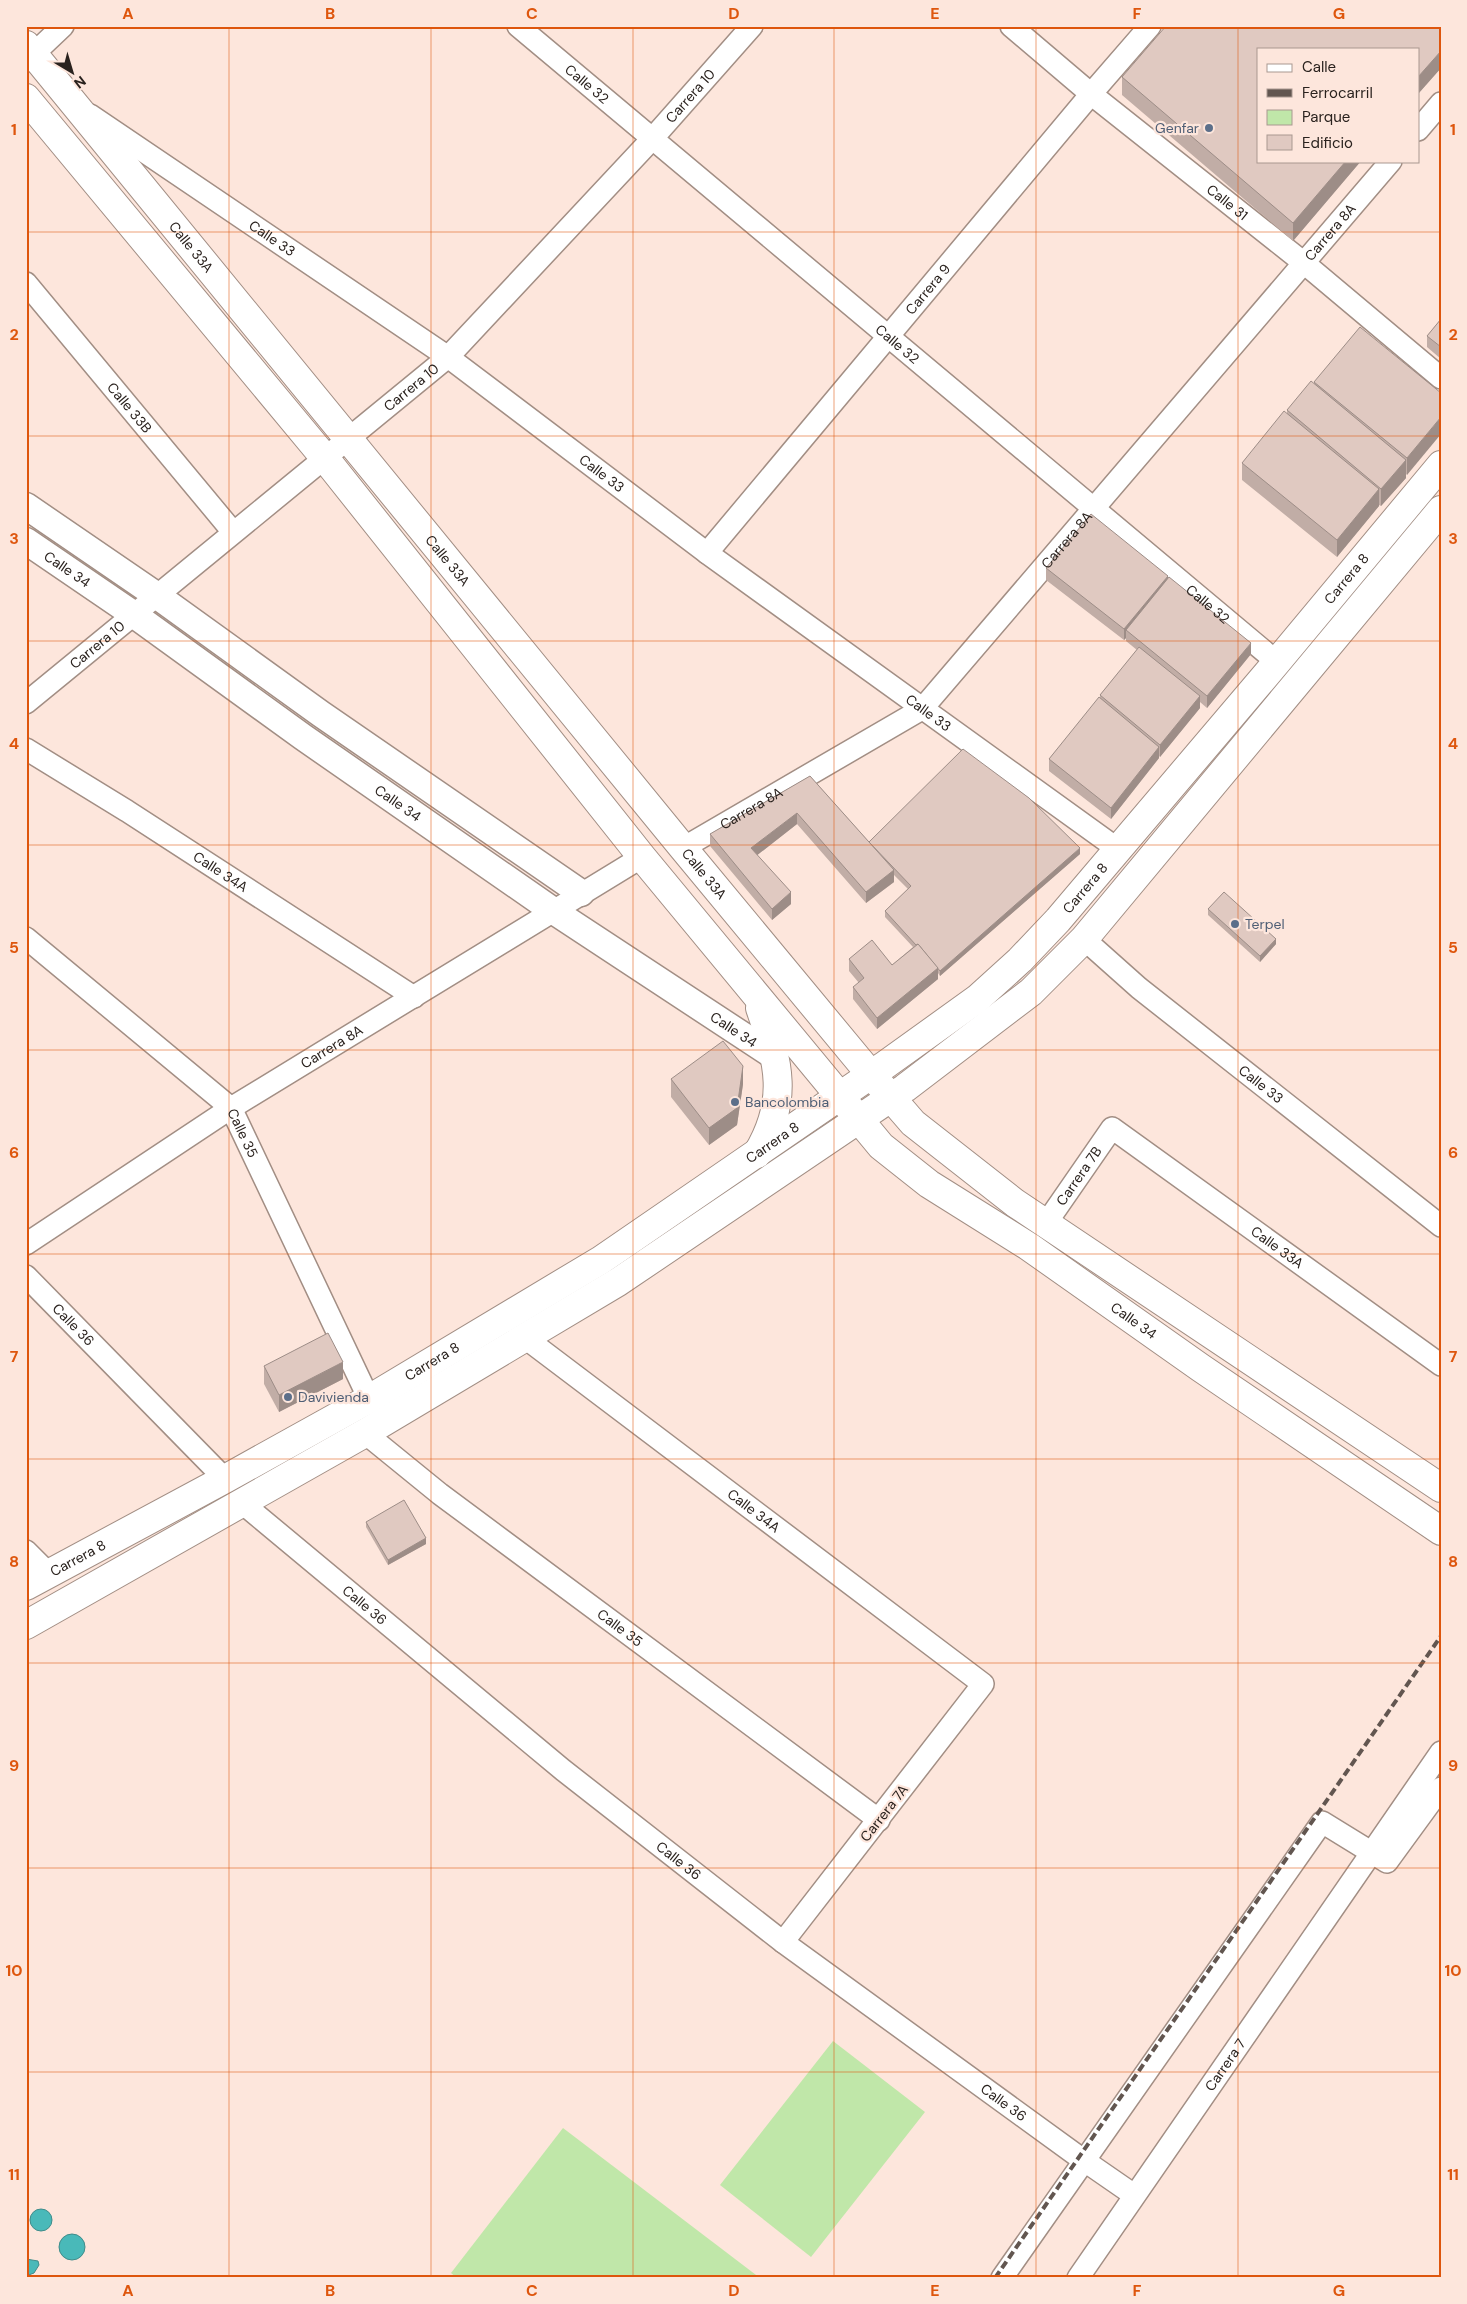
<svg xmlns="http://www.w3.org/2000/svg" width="1467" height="2304" font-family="'DM Sans',sans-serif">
  <rect width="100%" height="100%" fill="#fde6dc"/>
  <!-- green -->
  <g fill="#c0e7a9">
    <polygon points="833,2041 925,2112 811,2257 720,2185"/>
    <polygon points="563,2128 760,2278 457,2278 451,2273"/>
  </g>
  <!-- water -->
  <g fill="#49b9b9" stroke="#408c8a">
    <circle cx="41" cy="2220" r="11"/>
    <circle cx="72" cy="2247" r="13"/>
    <polygon points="26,2259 38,2261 39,2265 34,2273 26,2276"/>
  </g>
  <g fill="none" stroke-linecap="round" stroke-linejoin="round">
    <defs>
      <g id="minor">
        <path id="s1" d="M518 26 1277 662"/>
        <path id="s2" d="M1011 26 1091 94 1304 263 1441 378"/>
        <polyline points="26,61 63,26"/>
        <path id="s3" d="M90 115 448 357 707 553 1119 850"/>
        <polyline points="1418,130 1441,103"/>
        <path id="s4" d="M26 283 233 532"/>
        <path id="s5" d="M707 553 1091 94 1150 26"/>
        <path id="s6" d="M26 703 448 357 652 139 752 26"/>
        <path id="s7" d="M26 749 127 811 414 997"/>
        <path id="s8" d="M683 848 922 709 1391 161"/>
        <path id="s9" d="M26 938 231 1108 369 1399"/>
        <path id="s10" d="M1084 939 1139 988 1441 1226"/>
        <path id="s11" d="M1047 1222 1112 1128 1441 1365"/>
        <path id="s12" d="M26 1244 231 1108 642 857"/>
        <path id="s13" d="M26 1276 225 1479"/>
        <path id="s14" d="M524 1337 983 1684 783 1942"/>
        <path id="s15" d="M365 1433 440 1494 879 1820"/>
        <path id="s16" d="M241 1502 563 1770 783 1942 1079 2157 1134 2195"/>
        <polyline points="26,1551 48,1573"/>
        <polyline points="1002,2278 1322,1822 1387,1862 1441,1788"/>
        <path id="s17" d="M1078 2278 1441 1752"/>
      </g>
      <g id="tertiary">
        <polyline points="26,506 156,595 321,714 581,893"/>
        <path id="s18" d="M26 541 133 614 303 737 552 910 774 1056"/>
      </g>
      <g id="secondary">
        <path id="s19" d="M26 45 683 848 862 1064 913 1123 1015 1203 1441 1488"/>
        <path id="s20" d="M26 98 324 457 642 857 881 1146 929 1184 1028 1246 1201 1368 1441 1531"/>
        <path d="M757 1154C789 1101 779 1063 760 1008"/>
      </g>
      <g id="primary">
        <path id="s21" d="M26 1586 225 1479 369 1399 601 1260 885 1065 977 999 1020 960 1058 920 1277 662 1441 465"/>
        <polyline points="26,1625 365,1433 618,1282 905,1088 1031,992 1084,939 1441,510"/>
      </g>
    </defs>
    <!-- minor casing -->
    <use href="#minor" stroke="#a28e84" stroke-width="24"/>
    <!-- tertiary casing -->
    <use href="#tertiary" stroke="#a28e84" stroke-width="29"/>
    <!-- secondary casing -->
    <use href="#secondary" stroke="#a28e84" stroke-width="30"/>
    <!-- primary casing -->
    <use href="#primary" stroke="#a28e84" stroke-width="30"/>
    <!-- minor -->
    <use href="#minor" stroke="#fff" stroke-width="21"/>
    <!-- tertiary -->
    <use href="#tertiary" stroke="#fff" stroke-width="26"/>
    <!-- secondary -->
    <use href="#secondary" stroke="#fff" stroke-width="28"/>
    <!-- primary -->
    <use href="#primary" stroke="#fff" stroke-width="28"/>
    <!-- rail -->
    <polyline stroke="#625650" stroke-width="4" stroke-dasharray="8 4" stroke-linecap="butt" points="995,2278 1441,1636"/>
  </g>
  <!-- wall -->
  <g fill="#c1ada6">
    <polygon points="1441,26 1441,68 1418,94 1418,49 1361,161 1293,241 1122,95 1122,77"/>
    <polygon points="1441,319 1441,359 1427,347 1427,336"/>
    <polygon points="1314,382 1441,393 1407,475 1406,474 1406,478 1381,506 1379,505 1379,506 1337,557 1242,480 1242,463 1287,413 1287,410 1314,384"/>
    <polygon points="1046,568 1168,579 1251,654 1207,708 1200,702 1200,708 1160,757 1159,756 1159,758 1111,819 1049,771 1049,759 1100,698 1100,695 1137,650 1126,641 1126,638 1124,640 1046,580"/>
    <polygon points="810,776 869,842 1080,854 940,976 938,973 938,979 877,1029 853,999 853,987 859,983 849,971 849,959 892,965 913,947 885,917 885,911 908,889 894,875 894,882 866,903 797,824 757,855 791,904 772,920 710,846 710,834"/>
    <polygon points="1208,909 1276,944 1260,962 1208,915"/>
    <polygon points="671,1079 743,1084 737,1125 709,1145 671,1097"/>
    <polygon points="264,1366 343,1379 279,1412 264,1384"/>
    <polygon points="366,1522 426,1544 388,1565 366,1527"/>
  </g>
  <!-- shaded-wall -->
  <g fill="#9d8d87">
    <polygon points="1441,51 1441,68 1418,94 1418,77"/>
    <polygon points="1346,161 1361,161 1293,241 1293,223"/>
    <polygon points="1441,417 1441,434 1407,475 1407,458"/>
    <polygon points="1406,460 1406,478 1381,506 1381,489"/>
    <polygon points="1379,489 1379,506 1337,557 1337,540"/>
    <polygon points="1168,576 1168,588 1126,630 1126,638 1124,640 1124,629"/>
    <polygon points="1251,643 1251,654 1207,708 1207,696"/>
    <polygon points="1200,696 1200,708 1160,757 1160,745"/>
    <polygon points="1159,747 1159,758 1111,819 1111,808"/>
    <polygon points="797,813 797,824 751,860 751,848"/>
    <polygon points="1080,848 1080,854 940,976 940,971"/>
    <polygon points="894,870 894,882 866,903 866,892"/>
    <polygon points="791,892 791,904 772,920 772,909"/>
    <polygon points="1276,939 1276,944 1260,962 1260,956"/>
    <polygon points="938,968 938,979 877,1029 877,1018"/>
    <polygon points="743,1066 743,1084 737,1125 709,1145 709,1128"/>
    <polygon points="343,1362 343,1379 279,1412 279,1395"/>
    <polygon points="426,1538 426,1544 388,1565 388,1560"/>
  </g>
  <!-- building -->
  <g fill="#e0c9c1" stroke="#9d8d87">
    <polygon points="1166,26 1441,26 1441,51 1418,77 1418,49 1258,49 1258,161 1346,161 1293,223 1122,77"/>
    <polygon points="1441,319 1441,347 1427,336"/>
    <polygon points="1360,327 1441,393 1441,417 1407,458 1314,382"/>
    <polygon points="1311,381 1406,460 1381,489 1287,410"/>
    <polygon points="1284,411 1379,489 1337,540 1242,463"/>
    <polygon points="1091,514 1168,576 1124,629 1046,568"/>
    <polygon points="1169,577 1251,643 1207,696 1126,630"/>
    <polygon points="1139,647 1200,696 1160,745 1100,695"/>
    <polygon points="1099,697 1159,747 1111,808 1049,759"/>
    <polygon points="963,749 1029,798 1080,848 940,971 918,944 916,945 885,911 911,886 869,842"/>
    <polygon points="810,776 894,870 866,892 797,813 751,848 791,892 772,909 710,834"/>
    <polygon points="1224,892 1276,939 1260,956 1208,909"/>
    <polygon points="872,940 892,965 918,944 938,968 877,1018 853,987 864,978 849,959"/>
    <polygon points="723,1041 743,1066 737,1108 709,1128 671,1079"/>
    <polygon points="328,1333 343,1362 279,1395 264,1366"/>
    <polygon points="404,1500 426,1538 388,1560 366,1522"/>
  </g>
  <!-- grid -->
  <path fill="none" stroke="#de560d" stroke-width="1" stroke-opacity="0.55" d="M229 26V2278M431 26V2278M633 26V2278M834 26V2278M1036 26V2278M1238 26V2278M26 232H1441M26 436H1441M26 641H1441M26 845H1441M26 1050H1441M26 1254H1441M26 1459H1441M26 1663H1441M26 1868H1441M26 2072H1441"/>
  <!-- markers -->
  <g fill="#5c6f8a" stroke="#fde6dc" stroke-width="2">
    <circle cx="1209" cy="128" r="5"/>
    <circle cx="1235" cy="924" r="5"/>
    <circle cx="735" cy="1102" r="5"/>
    <circle cx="288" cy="1397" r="5"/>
  </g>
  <g text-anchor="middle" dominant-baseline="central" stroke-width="4.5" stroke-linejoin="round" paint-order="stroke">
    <!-- street labels -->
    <g font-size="14" fill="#2a221e" stroke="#fde6dc">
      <text stroke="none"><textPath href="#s1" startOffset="90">Calle 32</textPath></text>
      <text stroke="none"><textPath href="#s6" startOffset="902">Carrera 10</textPath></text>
      <text stroke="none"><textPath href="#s2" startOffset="279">Calle 31</textPath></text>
      <text stroke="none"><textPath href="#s8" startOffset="904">Carrera 8A</textPath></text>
      <text stroke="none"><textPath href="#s3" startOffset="220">Calle 33</textPath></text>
      <text stroke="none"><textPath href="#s19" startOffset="261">Calle 33A</textPath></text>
      <text stroke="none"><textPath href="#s5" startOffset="344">Carrera 9</textPath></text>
      <text stroke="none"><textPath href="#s1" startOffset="495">Calle 32</textPath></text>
      <text stroke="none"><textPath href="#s6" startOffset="498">Carrera 10</textPath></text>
      <text stroke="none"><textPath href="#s4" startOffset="162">Calle 33B</textPath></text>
      <text stroke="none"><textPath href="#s3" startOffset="625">Calle 33</textPath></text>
      <text stroke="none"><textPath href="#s8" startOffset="499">Carrera 8A</textPath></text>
      <text stroke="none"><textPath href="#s19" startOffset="666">Calle 33A</textPath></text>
      <text stroke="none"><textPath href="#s18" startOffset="50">Calle 34</textPath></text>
      <text stroke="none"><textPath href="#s21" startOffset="1679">Carrera 8</textPath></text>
      <text stroke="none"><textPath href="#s1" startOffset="900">Calle 32</textPath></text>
      <text stroke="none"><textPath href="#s6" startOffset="92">Carrera 10</textPath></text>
      <text stroke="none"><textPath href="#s3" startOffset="1030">Calle 33</textPath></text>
      <text stroke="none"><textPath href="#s18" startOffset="455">Calle 34</textPath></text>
      <text stroke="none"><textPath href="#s8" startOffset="79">Carrera 8A</textPath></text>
      <text stroke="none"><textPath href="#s7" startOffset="230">Calle 34A</textPath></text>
      <text stroke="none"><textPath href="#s19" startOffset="1071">Calle 33A</textPath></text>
      <text stroke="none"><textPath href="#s21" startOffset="1274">Carrera 8</textPath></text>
      <text stroke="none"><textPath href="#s18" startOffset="860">Calle 34</textPath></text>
      <text stroke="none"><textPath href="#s12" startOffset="364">Carrera 8A</textPath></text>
      <text stroke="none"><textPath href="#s10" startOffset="229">Calle 33</textPath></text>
      <text stroke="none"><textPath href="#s9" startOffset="294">Calle 35</textPath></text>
      <text stroke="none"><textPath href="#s21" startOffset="869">Carrera 8</textPath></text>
      <text stroke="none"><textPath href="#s11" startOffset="56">Carrera 7B</textPath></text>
      <text stroke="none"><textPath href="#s11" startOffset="318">Calle 33A</textPath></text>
      <text stroke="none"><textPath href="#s20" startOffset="1660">Calle 34</textPath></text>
      <text stroke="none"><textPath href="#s13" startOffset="68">Calle 36</textPath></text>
      <text stroke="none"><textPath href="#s21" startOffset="464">Carrera 8</textPath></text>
      <text stroke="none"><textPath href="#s14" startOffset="288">Calle 34A</textPath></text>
      <text stroke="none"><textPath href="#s21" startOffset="59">Carrera 8</textPath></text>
      <text stroke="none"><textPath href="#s16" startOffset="161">Calle 36</textPath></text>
      <text stroke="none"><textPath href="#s15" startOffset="321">Calle 35</textPath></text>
      <text transform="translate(884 1813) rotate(-52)">Carrera 7A</text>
      <text stroke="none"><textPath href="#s16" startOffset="566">Calle 36</textPath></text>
      <text stroke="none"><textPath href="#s17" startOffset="259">Carrera 7</textPath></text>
      <text stroke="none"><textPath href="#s16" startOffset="971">Calle 36</textPath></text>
    </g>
    <!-- service labels -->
    <g font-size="14" fill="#4e5e75" stroke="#fde6dc" text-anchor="start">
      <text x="1199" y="128" text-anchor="end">Genfar</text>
      <text x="1245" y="924">Terpel</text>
      <text x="745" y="1102">Bancolombia</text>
      <text x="298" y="1397">Davivienda</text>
    </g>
  </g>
  <!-- border -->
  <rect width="1467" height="2304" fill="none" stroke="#fde6dc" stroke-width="55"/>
  <!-- legend -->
  <rect x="1257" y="48" width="162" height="115" fill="#fde6dc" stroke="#a99890"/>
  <rect x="1267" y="64" width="25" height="8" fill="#ffffff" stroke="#a99890"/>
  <text x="1302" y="72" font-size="15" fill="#2a221e">Calle</text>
  <rect x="1267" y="89" width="25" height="8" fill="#625650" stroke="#a99890"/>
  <text x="1302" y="98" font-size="15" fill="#2a221e">Ferrocarril</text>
  <rect x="1267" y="110" width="25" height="15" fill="#c0e7a9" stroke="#a99890"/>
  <text x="1302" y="122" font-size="15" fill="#2a221e">Parque</text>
  <rect x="1267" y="135" width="25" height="15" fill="#e0c9c1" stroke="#a99890"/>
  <text x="1302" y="148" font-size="15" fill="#2a221e">Edificio</text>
  <!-- north arrow -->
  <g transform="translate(72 72) rotate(142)" stroke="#fde6dc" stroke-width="4" paint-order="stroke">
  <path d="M0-4L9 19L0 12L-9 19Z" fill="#2a221e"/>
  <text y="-8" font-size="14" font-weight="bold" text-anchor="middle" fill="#2a221e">N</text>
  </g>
  <rect x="28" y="28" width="1412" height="2248" fill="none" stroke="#de560d" stroke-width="2"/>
  <g font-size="16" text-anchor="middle" font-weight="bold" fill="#de560d">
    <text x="128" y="19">A</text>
    <text x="330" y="19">B</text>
    <text x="532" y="19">C</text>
    <text x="734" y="19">D</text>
    <text x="935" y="19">E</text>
    <text x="1137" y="19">F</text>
    <text x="1339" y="19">G</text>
    <text x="14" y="135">1</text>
    <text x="1453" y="135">1</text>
    <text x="14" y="340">2</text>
    <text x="1453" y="340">2</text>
    <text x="14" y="544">3</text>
    <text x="1453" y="544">3</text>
    <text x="14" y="749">4</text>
    <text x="1453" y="749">4</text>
    <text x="14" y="953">5</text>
    <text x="1453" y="953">5</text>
    <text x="14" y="1158">6</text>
    <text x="1453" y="1158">6</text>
    <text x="14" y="1362">7</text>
    <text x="1453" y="1362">7</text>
    <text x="14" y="1567">8</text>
    <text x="1453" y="1567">8</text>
    <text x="14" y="1771">9</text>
    <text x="1453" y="1771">9</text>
    <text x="14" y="1976">10</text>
    <text x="1453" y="1976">10</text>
    <text x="14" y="2180">11</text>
    <text x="1453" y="2180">11</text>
    <text x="128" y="2296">A</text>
    <text x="330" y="2296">B</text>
    <text x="532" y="2296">C</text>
    <text x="734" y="2296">D</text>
    <text x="935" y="2296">E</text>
    <text x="1137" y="2296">F</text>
    <text x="1339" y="2296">G</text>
  </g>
</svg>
